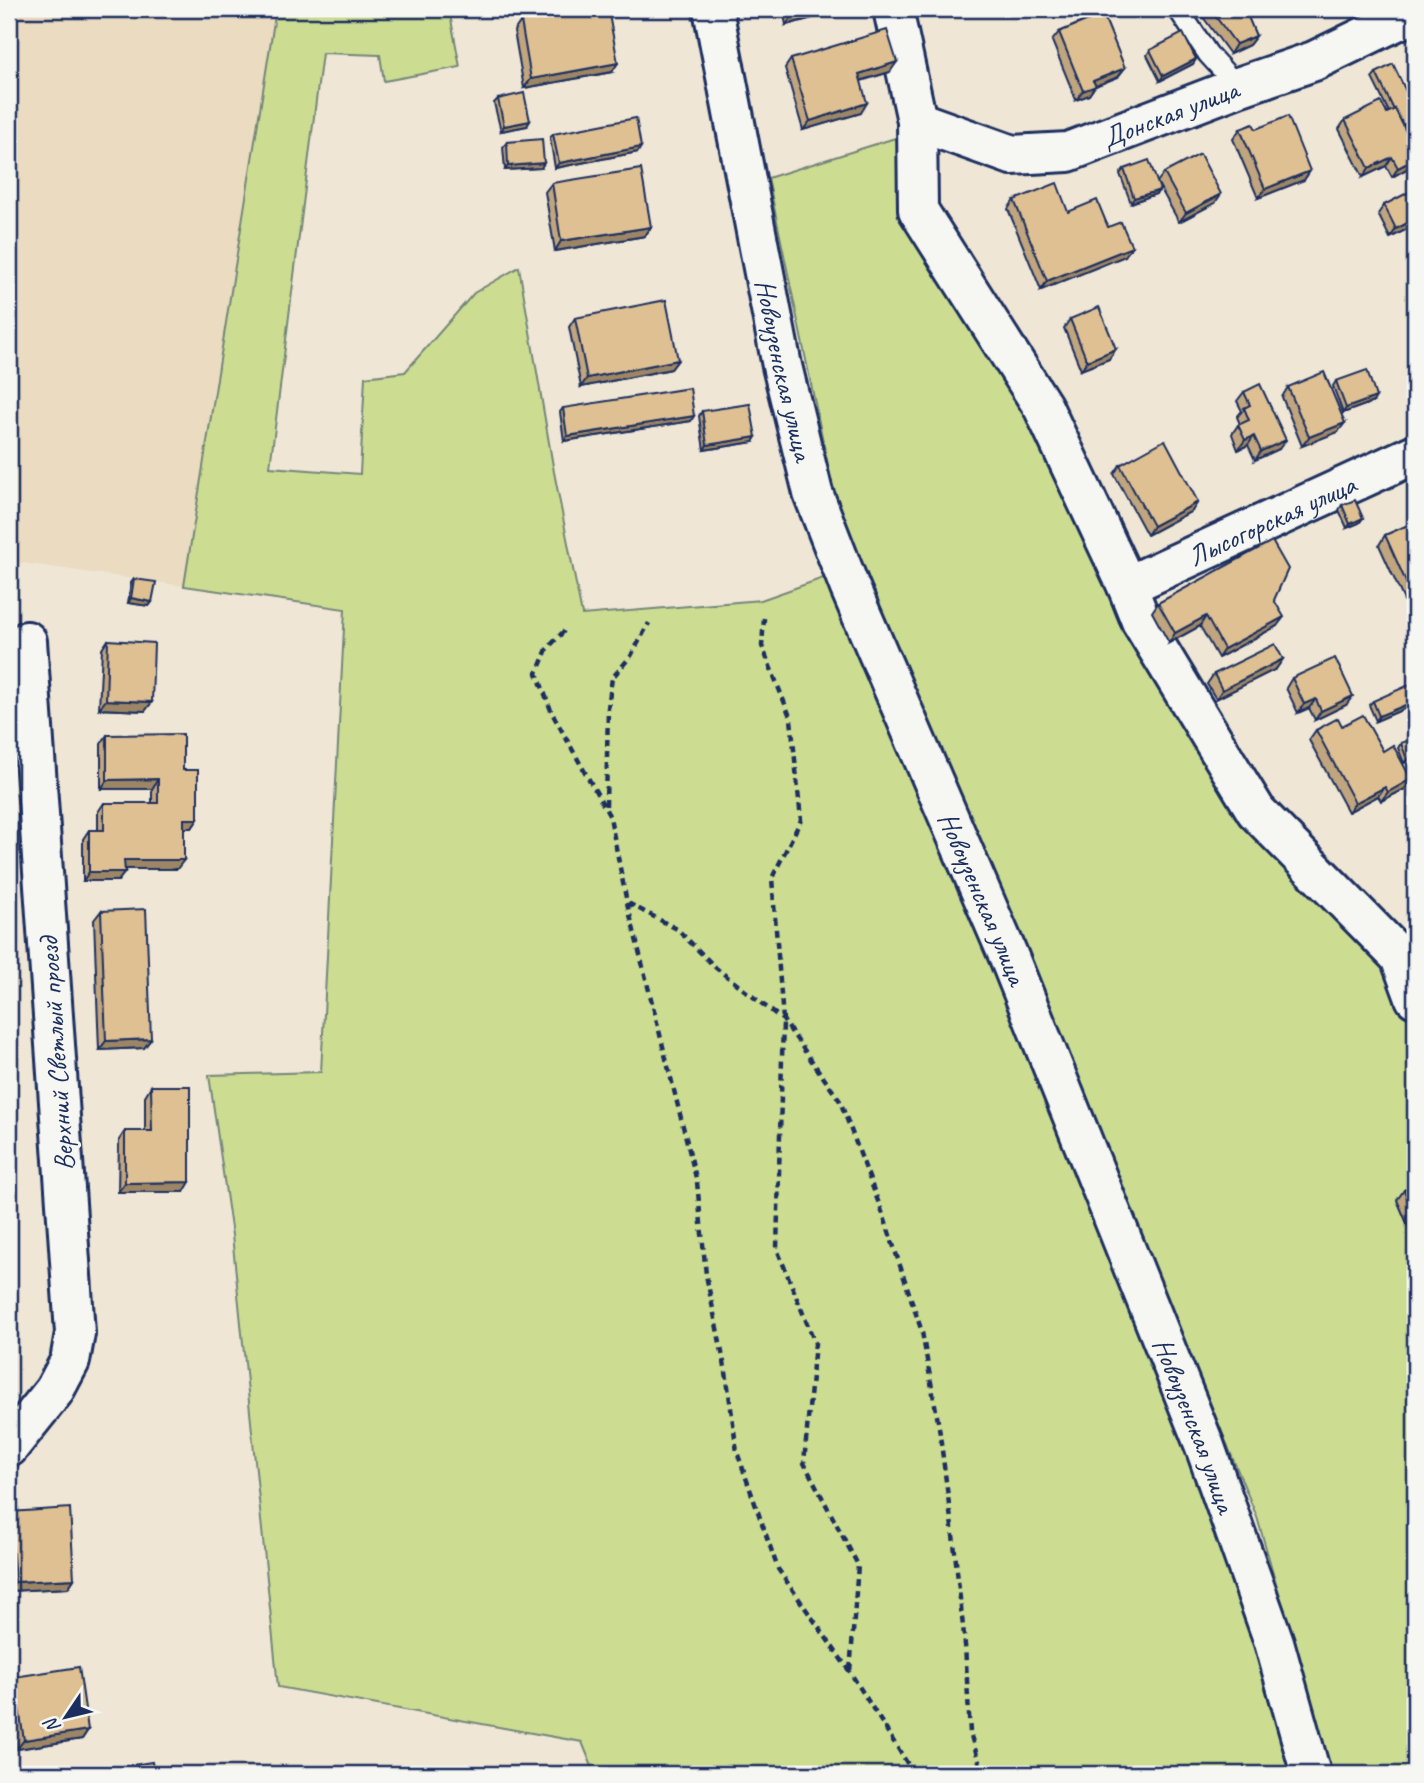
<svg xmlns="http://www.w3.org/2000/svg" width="1424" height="1783" font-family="Caveat,sans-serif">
  <rect width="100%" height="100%" fill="#efe6d5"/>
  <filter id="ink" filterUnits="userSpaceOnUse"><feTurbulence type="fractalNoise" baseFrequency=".0143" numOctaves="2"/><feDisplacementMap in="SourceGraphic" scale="14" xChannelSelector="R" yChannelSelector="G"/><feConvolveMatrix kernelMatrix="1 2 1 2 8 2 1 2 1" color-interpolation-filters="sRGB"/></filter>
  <g filter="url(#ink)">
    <!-- built -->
    <polygon fill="#eadbc1" points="9,9 276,9 184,586 9,561"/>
    <!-- green -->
    <g fill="#ccdd92" stroke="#748678" stroke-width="2">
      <polygon points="276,9 449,9 460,67 384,81 380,55 322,53 270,467 360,474 365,377 405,372 474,293 519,267 554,472 582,615 761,600 826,577 991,959 1190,1451 1254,1645 1292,1774 595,1774 582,1742 278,1687 232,1235 209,1075 321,1072 345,609 184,586"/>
      <polygon points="908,134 902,173 913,239 994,358 1051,451 1127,628 1395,975 1415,1029 1415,1774 1331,1774 1257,1517 834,494 768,178"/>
      <polygon points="9,787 19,852 9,852"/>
    </g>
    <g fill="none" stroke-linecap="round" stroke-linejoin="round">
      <defs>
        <polyline id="lane" points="1178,9 1208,54 1238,87"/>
        <g id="street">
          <polyline points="893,9 917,121 918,210 1043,407 1127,586 1141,621 1256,811 1400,957 1415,998"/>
          <path id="s1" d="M917 121 1012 155 1068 152 1238 87 1314 61 1415 12"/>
          <path id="s2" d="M1127 586 1415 454"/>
          <polyline points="9,1447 54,1391 70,1361 75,1333 27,641"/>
        </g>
        <g id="secondary">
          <path id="s3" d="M713 9 782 366 813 493 850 588 1008 955 1204 1444 1274 1642 1311 1774"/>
        </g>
      </defs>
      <!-- lane casing -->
      <use href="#lane" stroke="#1b2f5e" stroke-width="24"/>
      <!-- street casing -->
      <use href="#street" stroke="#1b2f5e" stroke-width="44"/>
      <!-- secondary casing -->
      <use href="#secondary" stroke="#1b2f5e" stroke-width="44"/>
      <!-- path -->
      <g stroke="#1b2f5e" stroke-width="4.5" stroke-dasharray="7 5" stroke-linecap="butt">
        <polyline points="764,618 762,646 791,719 801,820 772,878 783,1020 777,1249 815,1343 804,1463 858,1565 850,1672"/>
        <polyline points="564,631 547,649 537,673 552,713 610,817 627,903 697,1182 706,1275 726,1372 737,1452 778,1569 850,1672 914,1774"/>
        <polyline points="606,806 608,708 612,678 631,656 649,623"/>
        <polyline points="628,903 677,929 716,968 783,1020 840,1101 884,1217 922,1332 939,1427 954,1543 965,1645 970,1733 983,1774"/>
      </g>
      <!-- lane -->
      <use href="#lane" stroke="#f6f6f2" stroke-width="19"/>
      <!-- street -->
      <use href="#street" stroke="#f6f6f2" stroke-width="38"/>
      <!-- secondary -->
      <use href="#secondary" stroke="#f6f6f2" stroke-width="38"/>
    </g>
    <!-- wall -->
    <g fill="#c0a57e" stroke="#1b2f5e" stroke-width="2">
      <polygon points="783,9 822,9 816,17 786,25"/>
      <polygon points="1080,9 1107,9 1089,20 1118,77 1095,86 1089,95 1076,100 1052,41 1059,32 1087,20"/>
      <polygon points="1202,9 1269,9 1248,18 1256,36 1249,45 1230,54 1200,13"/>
      <polygon points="521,21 612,72 524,88 514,31"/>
      <polygon points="1150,50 1196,59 1193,64 1160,81 1147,55"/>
      <polygon points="791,59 890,72 861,81 861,113 803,130 785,68"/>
      <polygon points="1376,73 1415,110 1415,122 1404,127 1412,166 1392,177 1386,166 1363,177 1339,129 1345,120 1389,112 1372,78"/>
      <polygon points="498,99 527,126 501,131 494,103"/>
      <polygon points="1240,129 1256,129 1310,171 1304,180 1258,198 1233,139"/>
      <polygon points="553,134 638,152 555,168 550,138"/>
      <polygon points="507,142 541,168 505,170 503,147"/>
      <polygon points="1124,169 1156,194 1131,203 1120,174"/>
      <polygon points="1164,173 1215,203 1179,222 1157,182"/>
      <polygon points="552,183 651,227 645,236 555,251 545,192"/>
      <polygon points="1014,200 1068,212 1108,227 1125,256 1041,290 1008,209"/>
      <polygon points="1384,205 1415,225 1390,238 1378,214"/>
      <polygon points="575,318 678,360 671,369 581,387 569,327"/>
      <polygon points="1070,319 1109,359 1081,370 1064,328"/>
      <polygon points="1336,381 1373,402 1343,413 1333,386"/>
      <polygon points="1288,387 1338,432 1302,446 1282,397"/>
      <polygon points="1244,392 1279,449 1255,460 1248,445 1238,450 1232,434 1238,425 1240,424 1237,417 1242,411 1237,401"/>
      <polygon points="563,408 691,421 564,441 560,412"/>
      <polygon points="702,411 753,442 704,450 699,416"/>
      <polygon points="1120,465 1192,511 1147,535 1114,474"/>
      <polygon points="1342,505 1363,518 1359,523 1347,528 1339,510"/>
      <polygon points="1415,522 1415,614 1411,616 1379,545 1385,535"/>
      <polygon points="134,579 152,602 149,606 128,603 131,583"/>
      <polygon points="1274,600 1277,626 1218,658 1200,626 1169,643 1152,612 1158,603"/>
      <polygon points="108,640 152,702 145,711 99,709 102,649"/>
      <polygon points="1283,659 1276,669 1216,699 1207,684 1214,674"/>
      <polygon points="1292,678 1346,705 1315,720 1309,708 1298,713 1286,688"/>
      <polygon points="1373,701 1413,705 1376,721 1369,705"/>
      <polygon points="1342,726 1383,751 1405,789 1381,801 1378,796 1348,812 1309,740 1316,730"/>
      <polygon points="107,735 183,770 198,819 192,828 184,828 177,869 125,869 125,872 118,881 83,881 83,839 89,830 98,830 98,812 104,803 152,803 152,789 101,789 101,744"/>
      <polygon points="1401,743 1415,759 1404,763 1398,748"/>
      <polygon points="101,911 151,1039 144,1048 99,1050 94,920"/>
      <polygon points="151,1086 184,1192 118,1192 119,1140 125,1131 145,1131 145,1096"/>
      <polygon points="1415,1185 1415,1242 1397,1200 1404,1190"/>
      <polygon points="10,1512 74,1579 68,1588 9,1591 9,1514"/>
      <polygon points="14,1677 88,1730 82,1739 17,1749 9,1695 9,1684"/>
    </g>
    <!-- shaded-wall -->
    <g fill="#9c8666" stroke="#1b2f5e" stroke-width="2">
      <polygon points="489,9 507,9 487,13"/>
      <polygon points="820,9 822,9 816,17 786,25 793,15"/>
      <polygon points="1098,9 1107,9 1087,21 1094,11"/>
      <polygon points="1254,9 1269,9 1239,22 1246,12"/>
      <polygon points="1256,36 1249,45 1230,54 1236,44"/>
      <polygon points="1196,59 1193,64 1160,81 1163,76"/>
      <polygon points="897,62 890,72 852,83 859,74"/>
      <polygon points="618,63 612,72 524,88 531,79"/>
      <polygon points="1125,68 1118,77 1095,86 1089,95 1076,100 1083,91 1093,81"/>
      <polygon points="867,103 861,113 803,130 810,121"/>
      <polygon points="1415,119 1415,122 1398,130 1401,125"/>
      <polygon points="530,121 527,126 501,131 504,126"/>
      <polygon points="641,147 638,152 555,168 559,163"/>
      <polygon points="1392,157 1386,166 1363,177 1369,168"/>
      <polygon points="1415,159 1415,162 1412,166 1392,177 1398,168"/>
      <polygon points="544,163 541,168 505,170 508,166"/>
      <polygon points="1310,171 1304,180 1258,198 1265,189"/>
      <polygon points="1160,190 1156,194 1131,203 1134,198"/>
      <polygon points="1221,194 1215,203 1179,222 1186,213"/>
      <polygon points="1415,219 1415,225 1390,238 1396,229"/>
      <polygon points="651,227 645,236 555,251 561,241"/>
      <polygon points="1132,247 1125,256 1041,290 1047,281"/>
      <polygon points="1116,349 1109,359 1081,370 1087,361"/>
      <polygon points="678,360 671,369 581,387 587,378"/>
      <polygon points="1376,397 1373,402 1343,413 1346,408"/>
      <polygon points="694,416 691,421 564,441 567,436"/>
      <polygon points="1345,423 1338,432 1302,446 1309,437"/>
      <polygon points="1254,436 1248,445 1238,450 1245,440"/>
      <polygon points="756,437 753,442 704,450 707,445"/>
      <polygon points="1286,440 1279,449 1255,460 1261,451"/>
      <polygon points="1198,502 1192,511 1147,535 1153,526"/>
      <polygon points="1363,518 1359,523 1347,528 1350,524"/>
      <polygon points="131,598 152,602 149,606 128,603"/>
      <polygon points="1206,616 1200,626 1169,643 1175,633"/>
      <polygon points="1284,617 1277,626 1218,658 1224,649"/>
      <polygon points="1283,659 1276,669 1216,699 1222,690"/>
      <polygon points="1353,696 1346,705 1315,720 1321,711"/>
      <polygon points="1316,699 1309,708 1298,713 1304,704"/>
      <polygon points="106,700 152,702 145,711 99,709"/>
      <polygon points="1415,701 1413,705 1376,721 1379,716"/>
      <polygon points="1415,756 1415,759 1404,763 1407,759"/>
      <polygon points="158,779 152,789 101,789 107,780"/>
      <polygon points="1411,779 1405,789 1381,801 1388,792"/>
      <polygon points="1385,787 1378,796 1348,812 1355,803"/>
      <polygon points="184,819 198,819 192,828 177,828"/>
      <polygon points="124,860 184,860 177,869 118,869"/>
      <polygon points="89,872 125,872 118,881 83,881"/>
      <polygon points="151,1039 144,1048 99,1050 106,1041"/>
      <polygon points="190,1182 184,1192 118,1192 125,1183"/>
      <polygon points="74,1579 68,1588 9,1591 15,1582"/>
      <polygon points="88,1730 82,1739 17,1749 24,1740"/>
    </g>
    <!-- building -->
    <g fill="#dfc092" stroke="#1b2f5e" stroke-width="2">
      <polygon points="592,9 608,9 618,63 531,79 521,21"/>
      <polygon points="791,9 820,9 793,15"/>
      <polygon points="1210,9 1254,9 1246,12 1256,36 1236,44"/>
      <polygon points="1103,14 1125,68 1093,81 1096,86 1083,91 1059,32"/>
      <polygon points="887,30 897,62 859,74 867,103 810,121 791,59"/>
      <polygon points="1183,33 1196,59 1163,76 1150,50"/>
      <polygon points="1393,64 1415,110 1415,119 1403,125 1395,109 1394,110 1376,73"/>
      <polygon points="524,93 530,121 504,126 498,99"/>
      <polygon points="1381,102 1387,113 1395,109 1415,150 1415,159 1398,168 1392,157 1369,168 1345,120"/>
      <polygon points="1288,116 1310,171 1265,189 1240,129 1253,124 1256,129"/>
      <polygon points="636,118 641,147 559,163 553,134"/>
      <polygon points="542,139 544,163 508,166 507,142"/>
      <polygon points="1200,154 1221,194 1186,213 1164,173"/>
      <polygon points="1149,160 1160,190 1134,198 1124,169"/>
      <polygon points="641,169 651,227 561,241 552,183"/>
      <polygon points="1057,183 1068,212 1097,200 1108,227 1121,222 1132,247 1047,281 1014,200"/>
      <polygon points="1415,189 1415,219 1396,229 1384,205"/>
      <polygon points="666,300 678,360 587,378 575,318"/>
      <polygon points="1099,307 1116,349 1087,361 1070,319"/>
      <polygon points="1367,370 1376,397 1346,408 1336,381"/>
      <polygon points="1324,372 1345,423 1309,437 1288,387"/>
      <polygon points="1260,384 1286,440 1261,451 1254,436 1245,440 1238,425 1249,420 1244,408 1250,405 1244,392"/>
      <polygon points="690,388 694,416 567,436 563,408"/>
      <polygon points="750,404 756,437 707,445 702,411"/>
      <polygon points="1165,440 1198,502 1153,526 1120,465"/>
      <polygon points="1355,500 1363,518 1350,524 1342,505"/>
      <polygon points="1415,522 1415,602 1385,535"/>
      <polygon points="1272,541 1288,569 1274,600 1284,617 1224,649 1206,616 1175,633 1158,603"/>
      <polygon points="134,579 156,582 152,602 131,598"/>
      <polygon points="108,640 154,643 152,702 106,700"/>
      <polygon points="1275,644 1283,659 1222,690 1214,674"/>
      <polygon points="1335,658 1353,696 1321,711 1316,699 1304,704 1292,678"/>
      <polygon points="1409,685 1415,701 1379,716 1373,701"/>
      <polygon points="1363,715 1383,751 1393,745 1411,779 1388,792 1385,787 1355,803 1316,730 1338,718 1342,726"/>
      <polygon points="183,734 183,770 198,770 198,819 184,819 184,860 124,860 125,872 89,872 89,830 104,830 104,803 158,803 158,779 107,780 107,735"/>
      <polygon points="1415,738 1415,756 1407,759 1401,743"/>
      <polygon points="146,909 151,1039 106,1041 101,911"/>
      <polygon points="151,1086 190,1086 190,1182 125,1183 125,1131 152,1131"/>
      <polygon points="1415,1185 1415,1217 1404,1190"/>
      <polygon points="70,1508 74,1579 15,1582 10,1512"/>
      <polygon points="79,1667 88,1730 24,1740 14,1677"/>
      <polygon points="152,1762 154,1774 89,1774 89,1772"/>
    </g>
  </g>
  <g text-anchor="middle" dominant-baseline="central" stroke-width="6" stroke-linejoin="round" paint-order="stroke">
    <!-- street labels -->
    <g font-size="28" fill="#1b2f5e" stroke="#f6f6f2">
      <text stroke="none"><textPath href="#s1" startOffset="266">Донская улица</textPath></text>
      <text stroke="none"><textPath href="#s3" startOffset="368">Новоузенская улица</textPath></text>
      <text stroke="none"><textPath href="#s2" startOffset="159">Лысогорская улица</textPath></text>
      <text stroke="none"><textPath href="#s3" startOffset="934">Новоузенская улица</textPath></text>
      <text transform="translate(56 1054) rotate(-94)">Верхний Светлый проезд</text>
      <text stroke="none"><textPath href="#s3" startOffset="1502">Новоузенская улица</textPath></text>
    </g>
  </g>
  <!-- margin -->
  <rect width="1424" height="1783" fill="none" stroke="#f6f6f2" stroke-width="35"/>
  <rect x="18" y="18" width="1389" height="1748" fill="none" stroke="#1b2f5e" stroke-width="2.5" filter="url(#ink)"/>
  <!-- north arrow -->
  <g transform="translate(66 1717) rotate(235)" stroke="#f6f6f2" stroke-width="5" paint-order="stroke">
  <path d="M0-5L12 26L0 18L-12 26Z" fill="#1b2f5e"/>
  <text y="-10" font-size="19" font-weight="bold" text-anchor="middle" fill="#1b2f5e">N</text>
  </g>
</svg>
